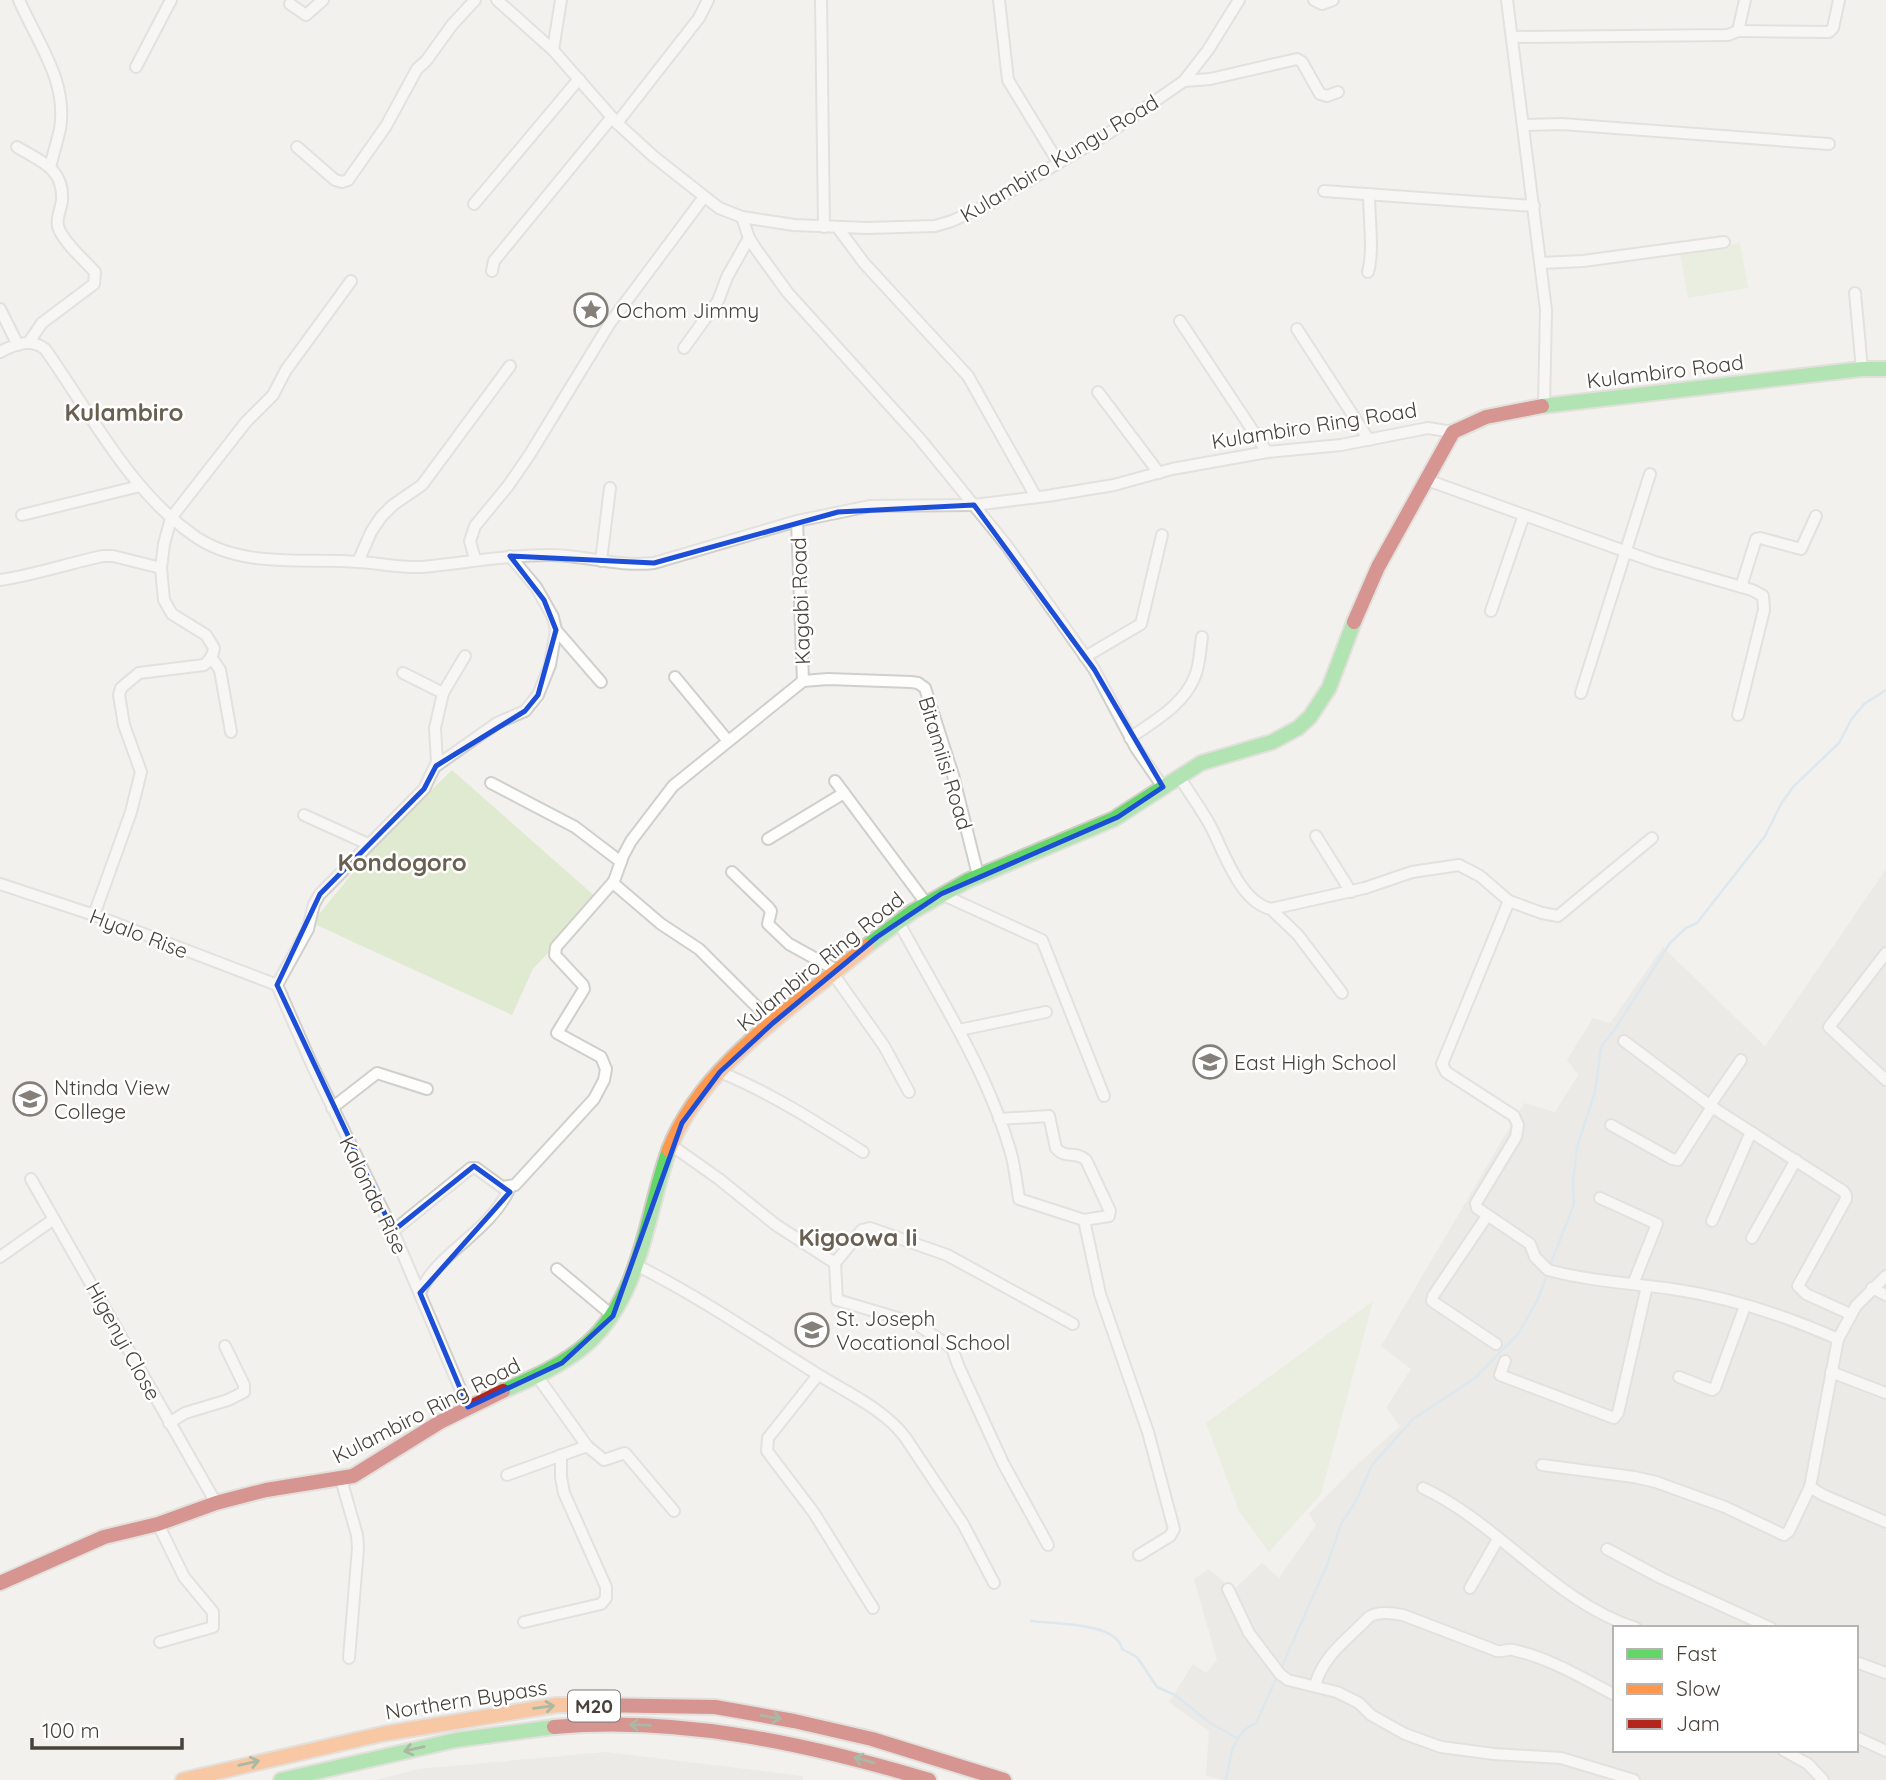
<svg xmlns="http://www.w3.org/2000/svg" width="1886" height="1780" font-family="Quicksand,sans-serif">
  <rect width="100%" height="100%" fill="#f2f1ee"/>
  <!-- residential -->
  <g fill="#e5e2dc" fill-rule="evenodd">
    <path d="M1886 869V1780H1222L1206 1776 1209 1731 1169 1702 1193 1664 1206 1673 1217 1660 1194 1579 1209 1569 1233 1590 1262 1563 1279 1578 1316 1525 1309 1514 1359 1463 1400 1426 1386 1408 1411 1369 1381 1346 1524 1103 1555 1112 1578 1075 1567 1060 1593 1018 1610 1023 1663 947 1765 1046ZM1615 1628H1856V1750H1615Z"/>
    <polygon points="606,1752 803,1776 803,1780 376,1780 418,1769"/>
  </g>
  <!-- green -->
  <g fill="#e0ead1">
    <polygon points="1740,243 1748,288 1688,298 1680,253"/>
    <polygon points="452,770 598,899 533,969 512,1015 312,923 376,844"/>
    <polygon points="1373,1301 1321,1494 1269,1552 1239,1511 1206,1423"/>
  </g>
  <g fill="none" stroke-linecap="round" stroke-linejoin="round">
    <!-- stream -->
    <g stroke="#c2ddec" stroke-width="2.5">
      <polyline points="1549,1268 1574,1204 1573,1182 1577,1147 1595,1092 1601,1047 1615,1029 1670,943 1686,928 1697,923 1765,836 1781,804 1793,787 1839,743 1851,720 1864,704 1886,690"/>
      <path d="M1031 1621C1054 1624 1117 1622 1122 1649L1137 1657 1157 1687 1175 1695 1210 1723 1237 1738"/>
      <polyline points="1281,1668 1327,1565 1341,1524 1356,1501 1372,1465 1413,1419 1475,1378 1518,1334 1537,1301 1547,1275"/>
      <path d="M1226 1780C1230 1757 1232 1733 1256 1723L1277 1677"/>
    </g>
    <defs>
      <g id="street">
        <path d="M19 0C37 42 68 81 60 129 57 142 53 155 50 167"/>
        <polyline points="497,0 553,50 617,123 653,156 719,208 742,217 794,225 866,228 935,226 952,221 989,204 1109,133 1184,81 1208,50 1239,0"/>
        <polyline points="821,0 824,227"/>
        <polyline points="999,0 1008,80 1058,162"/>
        <polyline points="1314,0 1322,4 1333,0"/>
        <polyline points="1507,0 1546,310 1544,406"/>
        <polyline points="290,4 306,15 323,0"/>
        <polyline points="1738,31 1829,32 1833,28 1839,0"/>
        <polyline points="1512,37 1728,35 1738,31 1745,0"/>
        <polyline points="553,50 561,0"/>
        <polyline points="136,67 171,0"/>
        <polyline points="1184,81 1210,79 1297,59 1302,62 1320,94 1327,96 1338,92"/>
        <polyline points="617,123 699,18 708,0"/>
        <polyline points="1523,125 1562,124 1829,144"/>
        <path d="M17 147C40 161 64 168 62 200 61 209 56 218 58 226 61 240 86 262 95 272L94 284 42 323 29 342"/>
        <polyline points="297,147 335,180 342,182 348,180 386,126 417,69 426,61 452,25 475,0"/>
        <polyline points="1324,191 1534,206"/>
        <polyline points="474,204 579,79"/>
        <polyline points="742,217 749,238 756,249 788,293 920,439 1007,546 1094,669 1136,748 1163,787"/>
        <polyline points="838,228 864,263 968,376 1036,497"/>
        <polyline points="1541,263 1583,261 1724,242"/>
        <polyline points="492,271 494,261 612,117"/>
        <path d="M1368 272C1374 251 1369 218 1369 194"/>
        <polyline points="1855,293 1862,369"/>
        <polyline points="0,309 18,345"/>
        <polyline points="1180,321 1267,452"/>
        <polyline points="1297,329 1369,440"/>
        <polyline points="684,348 718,301 727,277 749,238"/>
        <path d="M0 352C15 344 31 338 45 349 90 412 128 489 193 535 240 569 304 558 358 562 379 563 401 568 422 567 465 563 506 555 549 555 584 555 618 567 654 563L797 521 870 506 974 505 1047 496 1114 485 1172 469 1267 452 1341 445 1428 428 1453 432"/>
        <polyline points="1098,392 1159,473"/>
        <polyline points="1427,480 1655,562 1752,590 1763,596 1764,610 1738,715"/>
        <polyline points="22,515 140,486"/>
        <polyline points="797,521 803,681"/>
        <polyline points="475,559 470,541 475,526 508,486 530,454 610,323 704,197"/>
        <polyline points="601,561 610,488"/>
        <polyline points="358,562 371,532 381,517 393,505 422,485 510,366"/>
        <path d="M0 580C35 575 69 563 103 556H113L161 568"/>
        <polyline points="1741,587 1756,539 1760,538 1801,549 1816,516"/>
        <polyline points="1491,611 1524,515"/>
        <polyline points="556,630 601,682"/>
        <polyline points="211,657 220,670 231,732"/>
        <polyline points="1085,657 1141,624 1162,535"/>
        <polyline points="675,677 728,741"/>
        <polyline points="443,693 465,656"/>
        <polyline points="1581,693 1650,474"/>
        <path d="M1130 738C1154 721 1184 705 1195 676 1200 665 1200 649 1202 637"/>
        <polyline points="436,766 497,723 525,711 538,695 550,665 556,630 553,617 536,587 510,556"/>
        <path d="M1179 776C1189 793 1202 810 1211 827 1224 852 1240 902 1271 909L1365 888 1412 872 1459 865 1480 876 1509 901 1542 913 1558 916 1652 838"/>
        <polyline points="835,781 926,903"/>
        <polyline points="491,783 575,827 621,862"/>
        <polyline points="304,815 368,844"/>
        <polyline points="1316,836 1351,892"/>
        <polyline points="768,839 844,793"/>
        <polyline points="732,872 768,907 771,911 768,924 789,944 838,971"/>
        <polyline points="613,883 661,924 699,949 773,1023"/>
        <polyline points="0,884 94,915 277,985"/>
        <polyline points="941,894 1042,940 1104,1096"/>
        <path d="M1509 901 1442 1064 1446 1072 1514 1116 1518 1125 1516 1137 1476 1203 1477 1208 1530 1244 1535 1257 1548 1270C1588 1281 1631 1283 1672 1289 1729 1297 1786 1316 1838 1339"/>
        <polyline points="1271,909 1298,935 1342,993"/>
        <path d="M94 915 131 812 141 772 124 725 119 695 121 688 139 673 204 665C210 660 213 656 214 648L206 635 172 614 164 600 161 568 164 544 171 518 246 422 273 395 286 370 351 281"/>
        <path d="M898 921C939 997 989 1073 1012 1157 1015 1170 1017 1185 1019 1199L1084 1220 1109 1216 1110 1211 1086 1160C1077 1151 1064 1159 1056 1148L1049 1116 999 1119"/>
        <polyline points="1886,953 1829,1027 1886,1080"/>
        <polyline points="834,975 884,1046 909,1092"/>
        <polyline points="277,985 313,1067 393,1231 468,1407"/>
        <polyline points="277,985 308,929 314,904 320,894 424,789 437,762 435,728 443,693 403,673"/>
        <polyline points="959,1030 1046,1012"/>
        <polyline points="1624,1041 1712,1107 1843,1191 1846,1195 1846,1199 1798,1286 1806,1294 1850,1314"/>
        <path d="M720 1072C771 1093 816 1122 863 1152"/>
        <polyline points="1710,1105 1741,1060"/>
        <polyline points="332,1108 377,1073 427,1089"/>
        <polyline points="1611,1125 1672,1159 1678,1160 1712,1107"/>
        <polyline points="671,1145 719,1179 776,1225 835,1263"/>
        <polyline points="31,1179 216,1503"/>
        <polyline points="1600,1198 1657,1224 1633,1284"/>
        <polyline points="1487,1216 1433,1296 1432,1301 1496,1344"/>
        <polyline points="1084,1220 1100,1294 1148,1432 1174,1529 1170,1536 1139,1555"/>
        <polyline points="1712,1221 1751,1132"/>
        <polyline points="393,1231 471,1168 476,1168 502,1187 515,1185 594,1099 604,1080 606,1069 601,1057 557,1033 584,989 583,985 555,955 556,947 614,881 623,856 631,841 673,786 803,681 828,679 911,682 918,683 925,688 953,775 978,875"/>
        <polyline points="1752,1238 1796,1160"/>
        <polyline points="0,1257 54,1219"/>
        <path d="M636 1265C698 1296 755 1335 814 1372 845 1392 883 1408 905 1437L963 1524 994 1583"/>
        <polyline points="557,1269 613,1316"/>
        <polyline points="1886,1276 1856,1306 1838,1339 1810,1487 1823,1495 1886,1522"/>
        <polyline points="1872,1288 1886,1295"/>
        <path d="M420 1293C434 1255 492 1231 510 1187"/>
        <polyline points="1505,1361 1500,1375 1614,1418 1618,1413 1647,1286"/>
        <polyline points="1831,1372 1886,1393"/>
        <polyline points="818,1375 768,1438 767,1451 814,1513 873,1608"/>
        <polyline points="537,1376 587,1446 604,1460 625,1453 674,1511"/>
        <polyline points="1679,1377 1712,1390 1715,1388 1745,1306"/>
        <polyline points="169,1423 185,1413 228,1400 244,1392 244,1385 225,1346"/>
        <polyline points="1542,1465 1634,1477 1656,1482 1725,1507 1784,1535 1789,1531 1810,1487"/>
        <polyline points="507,1475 587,1446"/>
        <polyline points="341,1479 357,1535 358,1548 349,1658"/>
        <path d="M1423 1488C1500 1524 1554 1602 1636 1628"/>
        <polyline points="158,1524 184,1577 213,1612 213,1627 160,1642"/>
        <polyline points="1048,1545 1003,1463 958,1365 952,1348 915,1323 837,1300 835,1263 862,1230 870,1228 947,1255 1073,1324"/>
        <polyline points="1607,1549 1661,1578 1771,1628"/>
        <polyline points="1470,1588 1498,1539"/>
        <polyline points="1228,1589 1249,1633 1280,1674 1288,1680 1337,1692 1359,1703 1371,1715 1405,1734 1441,1747 1494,1754 1561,1758 1634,1780"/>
        <polyline points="524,1622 601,1604 606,1598 606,1587 564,1493 561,1477 561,1455"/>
        <polyline points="1856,1662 1886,1673"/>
        <path d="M1315 1686C1322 1656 1349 1638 1369 1617 1378 1611 1393 1613 1403 1615L1497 1651C1503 1652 1507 1649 1513 1650 1550 1658 1582 1678 1615 1695"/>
        <polyline points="1856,1737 1886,1751"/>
        <polyline points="1783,1750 1808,1764 1823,1780"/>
      </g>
      <g id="fast">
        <polyline points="1542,406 1862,369 1886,369"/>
        <polyline points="867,946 912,912 967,881 1114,819 1201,763 1272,742 1298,728 1310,717 1329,688 1354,622"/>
        <path d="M503 1391C533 1378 563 1365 587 1344 642 1295 646 1215 669 1150"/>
        <polyline points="281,1780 456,1740 554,1727"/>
      </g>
      <g id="slow">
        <path d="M669 1150C702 1063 799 1004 867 946"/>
        <polyline points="183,1780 382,1734 557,1705 592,1705"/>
      </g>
      <g id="jam">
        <polyline points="1354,622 1378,567 1453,432 1486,417 1542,406"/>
        <polyline points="0,1583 104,1537 158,1524 216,1503 266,1490 353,1476 440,1422 503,1391"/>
        <polyline points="592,1705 715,1707 794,1721 872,1739 1004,1780"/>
        <path d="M554 1727C682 1716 808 1744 929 1780"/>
      </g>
    </defs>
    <!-- street casing -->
    <use href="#street" stroke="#d0cfcb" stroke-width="14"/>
    <!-- fast casing -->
    <use href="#fast" stroke="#d0cdc5" stroke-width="18"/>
    <!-- slow casing -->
    <use href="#slow" stroke="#d0cdc5" stroke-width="18"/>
    <!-- jam casing -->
    <use href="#jam" stroke="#d0cdc5" stroke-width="18"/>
    <!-- street -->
    <use href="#street" stroke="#fdfdfc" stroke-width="10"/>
    <!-- fast -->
    <use href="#fast" stroke="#63d668" stroke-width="14"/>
    <!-- slow -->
    <use href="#slow" stroke="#ff974d" stroke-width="14"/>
    <!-- jam -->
    <use href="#jam" stroke="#b3261e" stroke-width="14"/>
  </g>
  <!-- one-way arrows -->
  <defs><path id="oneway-shaft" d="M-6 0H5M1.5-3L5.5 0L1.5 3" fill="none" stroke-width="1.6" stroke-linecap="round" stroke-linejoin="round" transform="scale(1.75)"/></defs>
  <g stroke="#51764a">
    <use href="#oneway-shaft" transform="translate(544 1707) rotate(-8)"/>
    <use href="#oneway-shaft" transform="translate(771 1717) rotate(10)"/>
    <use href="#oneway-shaft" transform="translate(640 1725) rotate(-178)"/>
    <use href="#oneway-shaft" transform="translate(414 1749) rotate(167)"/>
    <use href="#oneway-shaft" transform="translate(864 1760) rotate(-164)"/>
    <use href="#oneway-shaft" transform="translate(249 1763) rotate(-13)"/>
  </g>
  <!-- marked area -->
  <path d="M0 0H1886V1780H0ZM974 505 1094 669 1163 787 1118 817 941 894 877 937 773 1023 720 1072 682 1123 613 1316 562 1363 468 1407 420 1293 510 1192 474 1166 393 1231 277 985 320 894 424 789 436 766 525 711 538 695 556 630 544 600 510 556 654 563 838 512Z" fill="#f2f1ee" fill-opacity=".55" fill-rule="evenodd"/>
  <path fill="none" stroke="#1d4ed8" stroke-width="5" stroke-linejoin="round" d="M974 505 1094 669 1163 787 1118 817 941 894 877 937 773 1023 720 1072 682 1123 613 1316 562 1363 468 1407 420 1293 510 1192 474 1166 393 1231 277 985 320 894 424 789 436 766 525 711 538 695 556 630 544 600 510 556 654 563 838 512Z"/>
  <!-- icons -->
  <defs>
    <symbol id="sight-ring" viewBox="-11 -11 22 22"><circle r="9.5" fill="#fff" stroke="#847f79" stroke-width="1.5"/><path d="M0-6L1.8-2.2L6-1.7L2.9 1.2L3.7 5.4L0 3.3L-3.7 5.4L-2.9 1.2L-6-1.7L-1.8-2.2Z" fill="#847f79"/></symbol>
    <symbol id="school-ring" viewBox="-11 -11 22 22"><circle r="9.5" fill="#fff" stroke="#847f79" stroke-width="1.5"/><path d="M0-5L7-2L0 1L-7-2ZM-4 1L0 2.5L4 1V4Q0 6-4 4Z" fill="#847f79"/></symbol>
  </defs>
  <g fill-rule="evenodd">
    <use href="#sight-ring" x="572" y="291" width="38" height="38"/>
    <use href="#school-ring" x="1191" y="1043" width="38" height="38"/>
    <use href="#school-ring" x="11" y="1080" width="38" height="38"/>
    <use href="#school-ring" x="793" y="1311" width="38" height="38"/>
  </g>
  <g text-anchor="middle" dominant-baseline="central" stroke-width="5" stroke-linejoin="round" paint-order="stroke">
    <!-- shield labels -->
    <rect fill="#fff" stroke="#7f7b75" stroke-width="2" x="568" y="1690.5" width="52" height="31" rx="5"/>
    <g font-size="19" font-weight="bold" fill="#48423a">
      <text x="594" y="1706">M20</text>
    </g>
    <!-- street labels -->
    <g font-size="21" fill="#48423a" stroke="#fff">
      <text transform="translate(1059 158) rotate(-31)">Kulambiro Kungu Road</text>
      <text transform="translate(1665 371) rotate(-7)">Kulambiro Road</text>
      <text transform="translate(1314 425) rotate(-9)">Kulambiro Ring Road</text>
      <text transform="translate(800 601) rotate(-92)">Kagabi Road</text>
      <text transform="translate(946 763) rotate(73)">Bitamiisi Road</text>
      <text transform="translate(139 933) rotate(21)">Hyalo Rise</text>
      <text transform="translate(820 961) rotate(-39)">Kulambiro Ring Road</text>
      <text transform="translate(374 1195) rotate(64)">Kalonda Rise</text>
      <text transform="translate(124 1341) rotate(61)">Higenyi Close</text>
      <text transform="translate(426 1410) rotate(-27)">Kulambiro Ring Road</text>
      <text transform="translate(466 1699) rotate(-9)">Northern Bypass</text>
    </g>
    <!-- poi labels -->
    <g font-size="21" fill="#48423a" stroke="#fff" text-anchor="start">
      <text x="616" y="310">Ochom Jimmy</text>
      <text x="1234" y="1062">East High School</text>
      <text x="54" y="1087">Ntinda View<tspan x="54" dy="24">College</tspan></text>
      <text x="836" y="1318">St. Joseph<tspan x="836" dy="24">Vocational School</tspan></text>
    </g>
    <!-- quarter labels -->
    <g font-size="24" font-weight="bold" fill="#6a6052" stroke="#fff">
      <text x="124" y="412">Kulambiro</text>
      <text x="402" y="862">Kondogoro</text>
      <text x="858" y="1237">Kigoowa Ii</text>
    </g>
  </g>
  <!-- legend -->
  <rect x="1613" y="1626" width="245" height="126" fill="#ffffff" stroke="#b6b3b0" stroke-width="2"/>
  <rect x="1627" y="1649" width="35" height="10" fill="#63d668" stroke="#b6b3b0" stroke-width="2"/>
  <text x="1676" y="1661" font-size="21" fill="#48423a">Fast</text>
  <rect x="1627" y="1684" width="35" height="10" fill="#ff974d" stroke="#b6b3b0" stroke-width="2"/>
  <text x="1676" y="1696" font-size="21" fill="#48423a">Slow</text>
  <rect x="1627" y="1719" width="35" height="10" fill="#b3261e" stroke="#b6b3b0" stroke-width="2"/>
  <text x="1676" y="1731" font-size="21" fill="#48423a">Jam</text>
  <!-- scale -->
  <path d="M32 1738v10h150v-10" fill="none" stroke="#48423a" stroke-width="3.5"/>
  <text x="42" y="1738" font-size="21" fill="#48423a" stroke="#ffffff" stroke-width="5" paint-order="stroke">100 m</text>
</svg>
